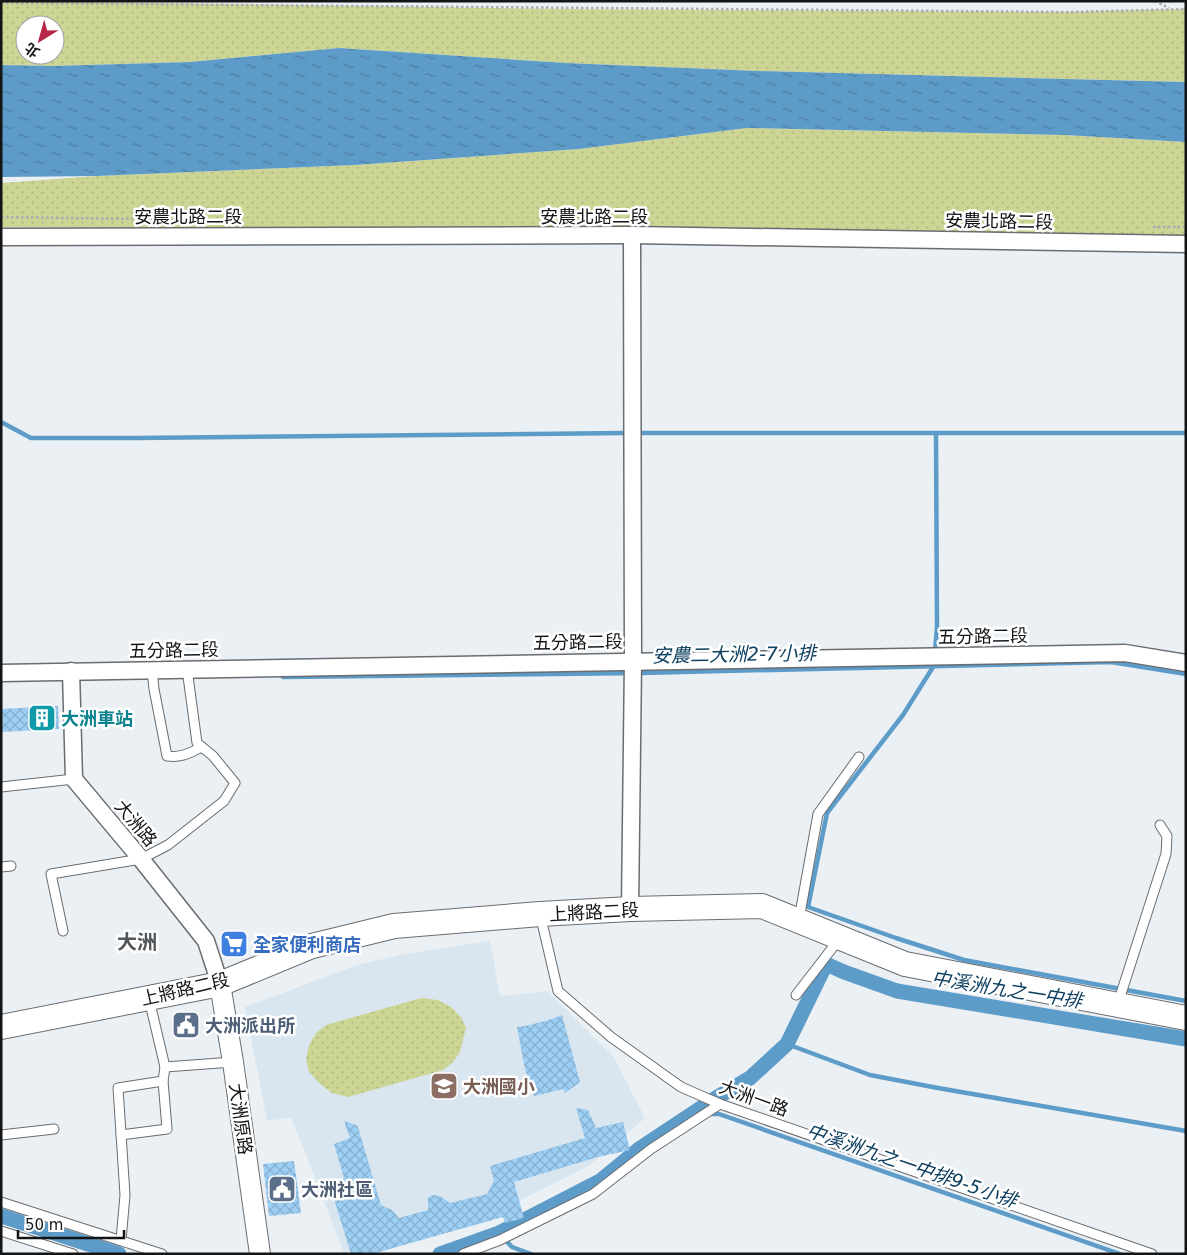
<svg xmlns="http://www.w3.org/2000/svg" width="1187" height="1255" font-family="'DejaVu Sans','Noto Sans TC',sans-serif">
  <defs>
    <pattern id="grass-dots" width="8" height="8" patternUnits="userSpaceOnUse" patternTransform="scale(1.25)"><rect width="8" height="8" fill="#cdd595"/><path d="M2 2h.1M6 6h.1" fill="none" stroke="#afb680" stroke-width="1.8" stroke-linecap="round"/></pattern>
    <pattern id="water-ripples" width="26" height="14" patternUnits="userSpaceOnUse" patternTransform="scale(1.25)"><rect width="26" height="14" fill="#5d9bc8"/><path d="M2 4q2-2 4 0t4 0M15 11q2-2 4 0t4 0" fill="none" stroke="#4c7da1"/></pattern>
    <pattern id="building-cross-hatch" width="8" height="8" patternUnits="userSpaceOnUse" patternTransform="scale(1.25)"><rect width="8" height="8" fill="#9dcef4"/><path d="M0 0l8 8M0 8l8-8" fill="none" stroke="#86b0d0"/></pattern>
  </defs>
  <rect width="100%" height="100%" fill="#ebf0f4"/>
  <!-- built -->
  <polygon fill="#dae6ef" points="490,941 500,996 547,991 613,1056 645,1118 589,1166 505,1208 344,1253 291,1117 267,1121 245,1007 357,965 404,954"/>
  <!-- grass -->
  <g fill="url(#grass-dots)" fill-rule="evenodd">
    <path d="M1 1 566 9 1069 12 1186 9V82L758 71 566 63 339 48 190 62 53 66 1 65ZM25 25H55V55H25Z"/>
    <polygon points="747,128 1065,135 1186,142 1186,237 631,230 1,227 1,183 97,176 355,165 579,149"/>
    <polygon points="421,998 438,1000 451,1007 461,1017 466,1028 460,1052 453,1062 443,1070 348,1097 332,1093 319,1083 309,1072 306,1059 309,1045 316,1033 326,1025"/>
  </g>
  <!-- water -->
  <polygon fill="url(#water-ripples)" points="339,48 566,63 758,71 1186,82 1186,142 1065,135 747,128 579,149 355,165 97,176 1,177 1,65 53,66 190,62"/>
  <g fill="none" stroke-linecap="round" stroke-linejoin="round">
    <!-- stream -->
    <g stroke="#5d9bc8" stroke-width="4.5">
      <polyline points="1,422 31,438 137,438 625,433"/>
      <polyline points="638,433 1186,433"/>
      <polyline points="935,652 937,627 936,433"/>
      <polyline points="933,665 933,667 903,715 827,813 808,907 896,938 964,960 1186,1001"/>
      <polyline points="283,677 641,673 1111,662 1186,674"/>
      <polyline points="787,1044 870,1075 938,1088 1186,1131"/>
      <polyline points="692,1114 719,1114 1120,1254"/>
      <polyline points="499,1233 512,1247 531,1254"/>
    </g>
    <!-- canal -->
    <g stroke="#5d9bc8" stroke-width="15">
      <polyline points="1,1216 119,1254"/>
      <polyline points="440,1254 499,1233 600,1181 639,1149 716,1098 750,1078 787,1044 826,964 844,972 897,991 1186,1039"/>
    </g>
  </g>
  <!-- building -->
  <g fill="url(#building-cross-hatch)">
    <polygon points="58,706 59,729 1,732 1,709"/>
    <polygon points="562,1015 580,1082 565,1093 563,1089 534,1096 525,1069 517,1027 525,1026 549,1020"/>
    <polygon points="576,1108 588,1110 596,1128 623,1122 630,1150 598,1157 514,1182 524,1218 505,1223 503,1217 372,1254 369,1254 368,1252 362,1254 351,1254 329,1183 344,1178 334,1144 350,1138 344,1121 356,1125 358,1127 381,1205 392,1210 399,1218 428,1210 428,1198 432,1195 440,1196 450,1203 487,1194 494,1181 490,1166 585,1138"/>
    <polygon points="294,1161 301,1213 269,1216 263,1164"/>
  </g>
  <g fill="none" stroke-linecap="round" stroke-linejoin="round">
    <defs>
      <g id="service">
        <path d="M152 670 154 689 167 756C182 758 189 753 202 747"/>
        <polyline points="1,787 74,779"/>
        <polyline points="1,867 11,866"/>
        <polyline points="540,914 558,991 611,1037 681,1087 720,1104 1152,1254"/>
        <polyline points="799,919 818,814 859,757"/>
        <polyline points="63,931 51,874 141,859 168,845 224,801 235,783 213,756 197,743 187,669"/>
        <polyline points="796,995 840,938"/>
        <polyline points="1118,1003 1166,854 1167,836 1160,825"/>
        <polyline points="165,1067 233,1062"/>
        <polyline points="1,1135 54,1129"/>
        <polyline points="121,1135 167,1129 163,1081 165,1067 149,999"/>
        <polyline points="1,1202 162,1254"/>
        <polyline points="1,1231 73,1254"/>
        <polyline points="121,1240 125,1195 118,1088 163,1081"/>
        <polyline points="463,1254 500,1240 593,1194 651,1149 720,1104"/>
      </g>
      <g id="minor">
        <polyline points="1,237 632,235 1186,244"/>
        <polyline points="71,671 74,779 141,859 206,941 220,984"/>
        <polyline points="1,673 1125,653 1186,663"/>
        <polyline points="630,909 633,661 632,235"/>
      </g>
      <polyline id="tertiary" points="220,984 233,1062 260,1254"/>
      <polyline id="secondary" points="1,1027 220,984 312,946 394,926 540,914 630,909 762,906 905,964 1186,1018"/>
    </defs>
    <!-- service casing -->
    <use href="#service" stroke="#696d71" stroke-width="11"/>
    <!-- minor casing -->
    <use href="#minor" stroke="#696d71" stroke-width="19"/>
    <!-- tertiary casing -->
    <use href="#tertiary" stroke="#696d71" stroke-width="22"/>
    <!-- secondary casing -->
    <use href="#secondary" stroke="#696d71" stroke-width="26"/>
    <!-- path -->
    <g stroke="#a9acb0" stroke-width="2.5" stroke-dasharray="2.5 2.5" stroke-linecap="butt">
      <polyline points="1155,1 1169,8"/>
      <polyline points="1,3 1069,12 1186,9"/>
      <polyline points="1,217 195,220"/>
      <polyline points="1153,227 1186,227"/>
    </g>
    <!-- service -->
    <use href="#service" stroke="#fff" stroke-width="9"/>
    <!-- minor -->
    <use href="#minor" stroke="#fff" stroke-width="16"/>
    <!-- tertiary -->
    <use href="#tertiary" stroke="#fff" stroke-width="20"/>
    <!-- secondary -->
    <use href="#secondary" stroke="#fff" stroke-width="24"/>
  </g>
  <!-- icons -->
  <defs>
    <symbol id="building-square" viewBox="-11 -11 22 22"><rect x="-9" y="-9" width="18" height="18" rx="4" fill="#0f9aa8" stroke="#fff"/><path d="M-4-6H4V6H1V3H-1V6H-4ZM-2.5-4.3h1.7v1.8h-1.7ZM.8-4.3h1.7v1.8H.8ZM-2.5-1h1.7V.8h-1.7ZM.8-1h1.7V.8H.8Z" fill="#fff"/></symbol>
    <symbol id="supermarket-square" viewBox="-11 -11 22 22"><rect x="-9" y="-9" width="18" height="18" rx="4" fill="#3f7fe0" stroke="#fff"/><path d="M-6-5.5h2.5l.6 2H6L4.5 2H-2.5L-4.4-4H-6ZM-1.5 3.2a1.3 1.3 0 1 0 .1 0ZM3 3.2a1.3 1.3 0 1 0 .1 0Z" fill="#fff"/></symbol>
    <symbol id="civic-square" viewBox="-11 -11 22 22"><rect x="-9" y="-9" width="18" height="18" rx="4" fill="#5c6f8a" stroke="#fff"/><path d="M-.6-6.5H3V-4.5H.6V-3L4-1V1h2V6H-6V1h2V-1L-.6-3ZM-1.2 2.5V6h2.4V2.5Z" fill="#fff"/></symbol>
    <symbol id="school-square" viewBox="-11 -11 22 22"><rect x="-9" y="-9" width="18" height="18" rx="4" fill="#8d6e63" stroke="#fff"/><path d="M0-5L7-2L0 1L-7-2ZM-4 1L0 2.5L4 1V4Q0 6-4 4Z" fill="#fff"/></symbol>
  </defs>
  <g fill-rule="evenodd">
    <use href="#building-square" x="26" y="702" width="32" height="32"/>
    <use href="#supermarket-square" x="218" y="928" width="32" height="32"/>
    <use href="#civic-square" x="170" y="1009" width="32" height="32"/>
    <use href="#school-square" x="428" y="1070" width="32" height="32"/>
    <use href="#civic-square" x="266" y="1173" width="32" height="32"/>
  </g>
  <g text-anchor="middle" dominant-baseline="central" stroke-width="5" stroke-linejoin="round" paint-order="stroke">
    <!-- street labels -->
    <g font-size="18" fill="#131416" stroke="#fff">
      <text x="188" y="216">安農北路二段</text>
      <text x="594" y="216">安農北路二段</text>
      <text transform="translate(999 221) rotate(1)">安農北路二段</text>
      <text transform="translate(983 636) rotate(-1)">五分路二段</text>
      <text transform="translate(578 642) rotate(-1)">五分路二段</text>
      <text transform="translate(174 650) rotate(-1)">五分路二段</text>
      <text transform="translate(136 823) rotate(50)">大洲路</text>
      <text transform="translate(594 912) rotate(-3)">上將路二段</text>
      <text transform="translate(185 989) rotate(-13)">上將路二段</text>
      <text transform="translate(754 1098) rotate(20)">大洲一路</text>
      <text transform="translate(241 1119) rotate(82)">大洲原路</text>
    </g>
    <!-- culture labels -->
    <g font-size="18" font-weight="bold" fill="#0d838f" stroke="#fff" text-anchor="start">
      <text x="61" y="718">大洲車站</text>
    </g>
    <!-- shop labels -->
    <g font-size="18" font-weight="bold" fill="#366cbe" stroke="#fff" text-anchor="start">
      <text x="253" y="944">全家便利商店</text>
    </g>
    <!-- service labels -->
    <g font-size="18" font-weight="bold" fill="#4e5e75" stroke="#fff" text-anchor="start">
      <text x="205" y="1025">大洲派出所</text>
      <text x="301" y="1189">大洲社區</text>
    </g>
    <!-- education labels -->
    <g font-size="18" font-weight="bold" fill="#785e54" stroke="#fff" text-anchor="start">
      <text x="463" y="1086">大洲國小</text>
    </g>
    <!-- water labels -->
    <g font-size="19" font-style="italic" fill="#0e405f" stroke="#fff">
      <text transform="translate(734 654) rotate(-1)">安農二大洲2-7小排</text>
      <text transform="translate(1007 989) rotate(9)">中溪洲九之一中排</text>
      <text transform="translate(912 1165) rotate(19)">中溪洲九之一中排9-5小排</text>
    </g>
    <!-- quarter labels -->
    <g font-size="20" font-weight="bold" fill="#525659" stroke="#fff">
      <text x="137" y="942">大洲</text>
    </g>
  </g>
  <!-- border -->
  <rect width="1187" height="1255" fill="none" stroke="#131416" stroke-width="5"/>
  <!-- north arrow -->
  <g transform="translate(40 40) rotate(217)"><circle r="24" fill="#ffffff" stroke="#a1a1a2"/>
  <path d="M0-4L9 19L0 12L-9 19Z" fill="#b72547"/>
  <text y="-8" font-size="14" font-weight="bold" text-anchor="middle" fill="#131416">北</text>
  </g>
  <!-- scale -->
  <path d="M18 1230v8h106v-8" fill="none" stroke="#131416" stroke-width="2.5"/>
  <text x="25" y="1230" font-size="15" fill="#131416" stroke="#ffffff" stroke-width="4" paint-order="stroke">50 m</text>
</svg>
